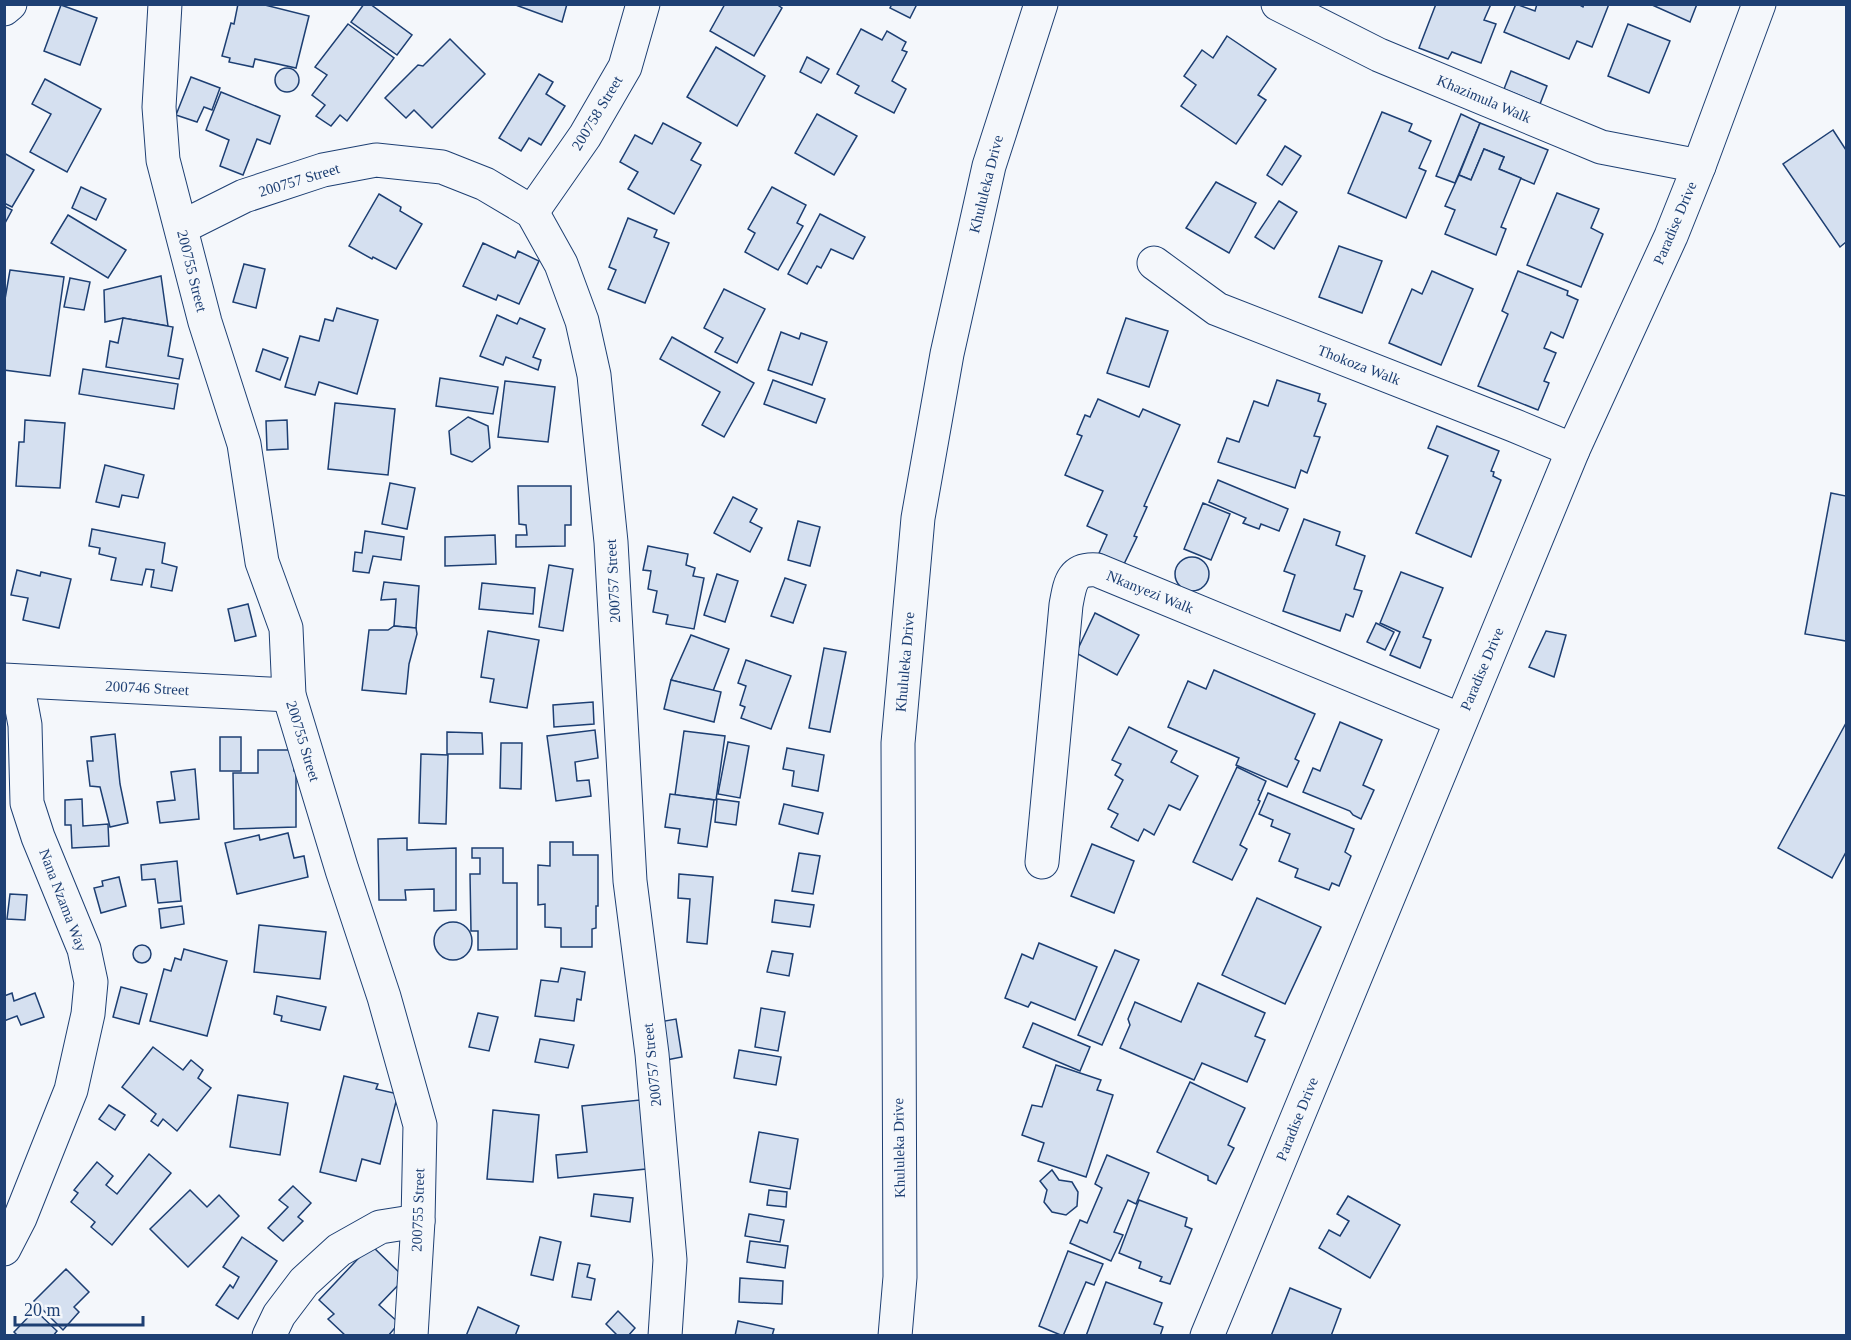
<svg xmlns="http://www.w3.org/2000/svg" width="1851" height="1340" font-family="Georgia,serif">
  <rect width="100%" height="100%" fill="#f4f7fb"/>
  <!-- building -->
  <g fill="#d5e0f0" stroke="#1d3f73" stroke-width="1.5">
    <polygon points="238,4 261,4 309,16 296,68 255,59 253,67 229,62 230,58 222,56 231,23 234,24"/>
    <polygon points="364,4 370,4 412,35 397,55 351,22"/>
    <polygon points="513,4 567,4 562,22"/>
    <polygon points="725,4 776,4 782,8 754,56 710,31"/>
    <polygon points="892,4 917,4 910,18 890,8"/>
    <polygon points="1436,4 1491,4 1484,20 1496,24 1481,63 1452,52 1448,59 1419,48"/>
    <polygon points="1516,4 1535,11 1537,4 1578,4 1583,7 1584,4 1609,4 1592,47 1577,41 1569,59 1504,32"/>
    <polygon points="1650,4 1697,4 1690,22"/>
    <polygon points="61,5 97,18 80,65 44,51"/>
    <polygon points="348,24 394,58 347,121 340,115 331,126 316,116 325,105 312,95 327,75 315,67"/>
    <polygon points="1628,24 1670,41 1649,93 1608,76"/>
    <polygon points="861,29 882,40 887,31 906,42 902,50 907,52 892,81 906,89 894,113 855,93 859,86 837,74"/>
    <polygon points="1227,36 1276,69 1258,95 1266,100 1236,144 1181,106 1196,85 1184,76 1202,50 1213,58"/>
    <polygon points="450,39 485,74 432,128 414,110 406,118 385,98 418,65 423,66"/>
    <polygon points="716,47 765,76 737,126 687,97"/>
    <polygon points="807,57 829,69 821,83 800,72"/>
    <circle cx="287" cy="80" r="12"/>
    <polygon points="1511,71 1547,86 1540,104 1504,89"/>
    <polygon points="539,74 553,82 546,94 565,106 541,145 529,138 521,151 499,138"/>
    <polygon points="191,77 220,88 212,110 204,107 197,122 176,115"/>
    <polygon points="45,79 101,109 67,172 30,152 51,114 32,104"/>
    <polygon points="221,92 280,116 270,144 257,139 243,175 220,166 229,140 206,130"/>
    <polygon points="1382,112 1412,124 1409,131 1431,141 1419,168 1426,171 1406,218 1348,193"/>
    <polygon points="817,114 857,136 834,175 795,153"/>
    <polygon points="1461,114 1480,123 1455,183 1436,176"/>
    <polygon points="663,123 701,143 691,160 701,165 674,214 628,189 638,172 620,162 635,135 652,144"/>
    <polygon points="1480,123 1548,150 1534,184 1499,169 1504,157 1484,149 1471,180 1459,175"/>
    <polygon points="1833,130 1846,150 1846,242 1840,247 1783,164"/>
    <polygon points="1285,146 1301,156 1282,185 1267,175"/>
    <polygon points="1484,149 1504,157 1499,169 1521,178 1501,227 1506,229 1496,255 1445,234 1455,210 1445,206 1459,175 1471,180"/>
    <polygon points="4,153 34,170 12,207 4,203"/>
    <polygon points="1216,182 1256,203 1229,253 1186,228"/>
    <polygon points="81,187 106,199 96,220 72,208"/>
    <polygon points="772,187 806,205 797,223 803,226 778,270 745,252 755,233 748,229"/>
    <polygon points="1557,193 1599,209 1591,228 1603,234 1581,287 1527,265"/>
    <polygon points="379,194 401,207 400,211 422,224 396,269 373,257 372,259 349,246"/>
    <polygon points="1279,201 1297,212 1274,249 1255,237"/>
    <polygon points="4,206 12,210 4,225"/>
    <polygon points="820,214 865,237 853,259 831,249 821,268 817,266 807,284 788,274"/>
    <polygon points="68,215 126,250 108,278 51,243"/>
    <polygon points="628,218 657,230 654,237 669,243 645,303 608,289 616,270 609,267"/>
    <polygon points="483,243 515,258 518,251 539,261 519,304 498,295 496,300 463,286"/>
    <polygon points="1339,246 1382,261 1362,313 1319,297"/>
    <polygon points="244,264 265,269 256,308 233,302"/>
    <polygon points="10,270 64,277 50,376 4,370 4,305"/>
    <polygon points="1432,271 1473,289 1441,365 1389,343 1412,289 1422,294"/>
    <polygon points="1518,271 1568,291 1567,295 1578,300 1563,338 1551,332 1544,348 1556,353 1544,381 1549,383 1538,410 1478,386 1508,314 1502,311"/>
    <polygon points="161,276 168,326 123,318 105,322 104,290"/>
    <polygon points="70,278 90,282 84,310 64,307"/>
    <polygon points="724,289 765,309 737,363 715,352 723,338 704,328"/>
    <polygon points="337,308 378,320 357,394 319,382 315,395 285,387 300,336 319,341 325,319 333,321"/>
    <polygon points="497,315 517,324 520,318 545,329 533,357 541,360 538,370 506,357 503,365 480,356"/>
    <polygon points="123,318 173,327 168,356 183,359 179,379 106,367 110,341 118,343"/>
    <polygon points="1126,318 1168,331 1149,387 1107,373"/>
    <polygon points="781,332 799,339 801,333 827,342 812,385 768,370"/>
    <polygon points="672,337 754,383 724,437 702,425 720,392 660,359"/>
    <polygon points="263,349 288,358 280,380 256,371"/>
    <polygon points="83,369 178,384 174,409 79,394"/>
    <polygon points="440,378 498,387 493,414 436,406"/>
    <polygon points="773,380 825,399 816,423 764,404"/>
    <polygon points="1277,380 1320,394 1318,401 1326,404 1314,436 1320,437 1307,473 1301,470 1295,488 1218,462 1227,438 1239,442 1254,401 1268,406"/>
    <polygon points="505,381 555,387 548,442 498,437"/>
    <polygon points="1098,399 1139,417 1143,409 1180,425 1144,506 1147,507 1134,536 1137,537 1124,564 1099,553 1107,535 1087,526 1103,491 1065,475 1082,436 1077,434 1085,415 1090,417"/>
    <polygon points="335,403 395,409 388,475 328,469"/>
    <polygon points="468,417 488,426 490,448 472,462 451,454 449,431"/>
    <polygon points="25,420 65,423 60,488 16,486 19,442 24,442"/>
    <polygon points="287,420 288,449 267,450 266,421"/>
    <polygon points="1437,426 1499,451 1491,471 1494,472 1493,476 1501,480 1471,557 1416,533 1448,456 1428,448"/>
    <polygon points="105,465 144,475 138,498 122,495 119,507 96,502"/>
    <polygon points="1218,480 1288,509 1279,531 1261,524 1259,529 1243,523 1246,518 1209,502"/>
    <polygon points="390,483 415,488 407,529 382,524"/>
    <polygon points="518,486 571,486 571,525 565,525 565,546 516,547 516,535 527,535 526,525 519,524"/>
    <polygon points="1831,493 1846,496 1846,641 1805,634"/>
    <polygon points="733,497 757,509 750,522 762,528 750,552 714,533"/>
    <polygon points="1203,503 1230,514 1211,560 1184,549"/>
    <polygon points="1304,519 1340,532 1336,545 1365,556 1354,589 1362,591 1353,617 1346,614 1340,631 1283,611 1295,575 1284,571"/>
    <polygon points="798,521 820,527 810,566 788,560"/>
    <polygon points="92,529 165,543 162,563 177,567 172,591 151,587 154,570 146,569 142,585 111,580 116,558 99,554 100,548 89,546"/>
    <polygon points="365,531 404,537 401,560 373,556 369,573 353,571 355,552 362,553"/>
    <polygon points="495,535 496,564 445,566 445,537"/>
    <polygon points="648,546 688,554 686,565 695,568 693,576 704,578 694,629 666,624 668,615 653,612 657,591 648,589 651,571 643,570"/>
    <circle cx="1192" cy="574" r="17"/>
    <polygon points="549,565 573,569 563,631 539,627"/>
    <polygon points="17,570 40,576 41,572 71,579 59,628 23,620 28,598 11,595"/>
    <polygon points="1401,572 1443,588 1423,637 1431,640 1420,668 1390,655 1400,632 1380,623"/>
    <polygon points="717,574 738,581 725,622 704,615"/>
    <polygon points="785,578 806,585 793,623 771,616"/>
    <polygon points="384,582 419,586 416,628 394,626 396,599 381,600"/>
    <polygon points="482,583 535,588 533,614 479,609"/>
    <polygon points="248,604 256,636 235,641 228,609"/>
    <polygon points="1095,613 1139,635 1117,675 1076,653"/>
    <polygon points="1376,623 1394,632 1385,650 1367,642"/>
    <polygon points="394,626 416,628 417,634 409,664 406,694 362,690 369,630 388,630"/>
    <polygon points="488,631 539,640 527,708 490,702 494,679 481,677"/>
    <polygon points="1546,631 1566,635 1554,677 1529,667"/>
    <polygon points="691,635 729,649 713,691 671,680"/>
    <polygon points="824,648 846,652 830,732 809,728"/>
    <polygon points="746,660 791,676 771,729 741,718 745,707 740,705 746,686 738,683"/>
    <polygon points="1214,670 1315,714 1295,759 1299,761 1287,787 1236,765 1239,758 1168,727 1188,681 1206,689"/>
    <polygon points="671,680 721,692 714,722 664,709"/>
    <polygon points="593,702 594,724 554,727 553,705"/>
    <polygon points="1340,722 1382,740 1363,785 1374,790 1361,819 1353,815 1350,811 1303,792 1313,768 1320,771"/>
    <polygon points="1846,723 1846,852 1832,878 1778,848"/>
    <polygon points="1129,727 1177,751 1171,762 1198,776 1180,810 1169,805 1154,835 1144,829 1138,841 1111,827 1118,814 1108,809 1123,780 1115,775 1121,764 1112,760"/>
    <polygon points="595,730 598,758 575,762 577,781 589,780 591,796 556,801 547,736"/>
    <polygon points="684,731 725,736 716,800 675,795"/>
    <polygon points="447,732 482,733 483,754 447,754"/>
    <polygon points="115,734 120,784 128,823 110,827 100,787 90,786 87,761 93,761 91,737"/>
    <rect x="220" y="737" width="21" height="34"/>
    <polygon points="728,742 749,746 740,798 718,794"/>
    <polygon points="501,743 522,743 521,789 500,788"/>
    <polygon points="787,748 824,755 818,791 792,786 794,771 783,769"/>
    <polygon points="258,750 293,750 294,771 296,771 296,827 234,829 233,773 258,773"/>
    <polygon points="421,754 448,755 446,824 419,823"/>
    <polygon points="1237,767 1266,781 1258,800 1260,801 1240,845 1247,849 1232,880 1193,862"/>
    <polygon points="195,769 199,819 160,823 157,802 175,800 171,772"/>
    <polygon points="1268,793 1354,829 1345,852 1351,856 1339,886 1332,883 1329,890 1295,877 1298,869 1279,861 1290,834 1271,826 1273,820 1259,814"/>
    <polygon points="670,794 714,800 707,847 678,843 680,829 665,827"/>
    <polygon points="82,799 83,826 108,824 109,846 72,848 71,825 65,825 65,800"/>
    <polygon points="717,799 739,802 736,825 715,822"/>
    <polygon points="784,804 823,813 818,834 779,824"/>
    <polygon points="288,833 294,858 304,856 308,877 237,894 225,843 259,835 260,840"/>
    <polygon points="407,838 407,850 456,848 456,910 434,911 434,889 405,890 406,900 379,900 378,839"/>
    <polygon points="550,842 573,842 573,855 598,855 598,906 596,906 596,928 592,929 592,947 561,947 561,928 545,927 545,904 538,905 538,865 550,866"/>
    <polygon points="1092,844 1134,861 1114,913 1071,896"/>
    <polygon points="472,848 503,848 503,883 517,883 517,949 478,950 478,931 471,931 470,874 480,874 480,858 472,858"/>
    <polygon points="799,853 820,856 813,894 792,891"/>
    <polygon points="177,861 181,901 158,903 155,879 142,880 141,865"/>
    <polygon points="679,874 713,877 707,944 687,942 690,899 678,898"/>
    <polygon points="119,877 126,906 101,913 94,888 103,886 102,881"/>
    <polygon points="10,894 27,895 25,920 7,919"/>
    <polygon points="1257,898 1321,927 1285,1004 1222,975"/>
    <polygon points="775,900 814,905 810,927 772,922"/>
    <polygon points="182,906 184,924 161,928 159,909"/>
    <circle cx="453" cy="941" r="19"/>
    <polygon points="259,925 326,932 320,979 254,972"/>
    <polygon points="1039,943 1097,967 1075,1020 1031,1002 1028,1007 1005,998 1022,954 1033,959"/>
    <circle cx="142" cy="954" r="9"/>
    <polygon points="184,949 227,961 207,1036 150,1021 164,969 171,971 175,958 181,960"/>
    <polygon points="1115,950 1139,960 1102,1045 1078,1035"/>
    <polygon points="772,951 793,954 789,976 767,972"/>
    <polygon points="561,968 585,972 581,1000 577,999 574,1021 535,1016 541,980 558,982"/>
    <polygon points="1198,983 1265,1013 1255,1036 1265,1040 1247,1082 1202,1063 1194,1080 1120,1048 1130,1025 1128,1019 1135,1002 1181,1022"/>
    <polygon points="121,987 147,994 139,1024 113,1017"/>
    <polygon points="12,993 14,1001 35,993 44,1017 21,1025 17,1016 4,1021 4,996"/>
    <polygon points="277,996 326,1007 320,1030 281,1021 282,1016 274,1014"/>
    <polygon points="761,1008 785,1012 778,1051 755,1047"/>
    <polygon points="478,1013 498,1017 489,1051 469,1047"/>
    <polygon points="676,1019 682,1057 666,1060 659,1022"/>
    <polygon points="1033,1023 1090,1047 1080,1071 1023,1047"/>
    <polygon points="540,1039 574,1045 568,1068 535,1062"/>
    <polygon points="153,1047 183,1070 191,1060 203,1070 198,1078 211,1088 177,1131 163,1119 158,1126 151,1121 156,1114 122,1087"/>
    <polygon points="739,1050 781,1057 776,1085 734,1078"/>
    <polygon points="1056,1065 1101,1080 1097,1090 1113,1095 1086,1177 1038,1161 1044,1143 1022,1135 1032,1105 1042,1107"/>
    <polygon points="344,1076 378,1084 376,1089 398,1094 380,1164 362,1159 356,1181 320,1172"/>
    <polygon points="1190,1082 1245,1108 1228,1145 1234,1148 1216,1184 1208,1180 1208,1176 1157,1152"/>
    <polygon points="238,1095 288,1103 280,1155 230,1147"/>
    <polygon points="640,1100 646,1169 558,1178 556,1155 587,1152 582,1106"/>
    <polygon points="109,1105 125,1115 115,1130 99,1119"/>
    <polygon points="493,1110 539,1115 533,1182 487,1179"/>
    <polygon points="759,1132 798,1139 790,1189 750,1182"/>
    <polygon points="149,1154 171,1173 112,1245 91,1227 95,1222 71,1202 78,1193 74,1190 97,1162 113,1176 106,1185 117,1194"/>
    <polygon points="1107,1155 1149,1173 1136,1204 1128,1200 1114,1232 1123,1235 1111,1261 1070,1243 1080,1220 1087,1223 1102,1188 1095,1184"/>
    <polygon points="1052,1170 1059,1180 1072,1182 1078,1192 1077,1206 1066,1215 1052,1212 1044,1202 1047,1190 1040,1181"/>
    <polygon points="293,1186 311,1203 298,1217 303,1221 283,1241 268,1228 288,1207 279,1200"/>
    <polygon points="190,1190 207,1207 219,1195 239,1216 188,1267 150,1229"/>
    <polygon points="769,1190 787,1192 786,1207 767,1205"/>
    <polygon points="594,1194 633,1198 630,1222 591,1216"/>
    <polygon points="1348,1196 1400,1225 1370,1278 1319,1248 1329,1230 1340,1236 1349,1221 1337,1214"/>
    <polygon points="1139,1200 1187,1218 1185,1226 1192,1229 1170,1284 1160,1281 1162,1277 1139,1268 1141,1262 1119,1253"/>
    <polygon points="749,1214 784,1220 780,1242 745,1236"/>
    <polygon points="242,1237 277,1261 238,1319 216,1305 230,1285 233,1288 239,1277 223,1267"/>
    <polygon points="540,1237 561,1242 553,1280 531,1275"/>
    <polygon points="750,1241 788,1246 785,1268 747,1262"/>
    <polygon points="371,1245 405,1278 379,1305 399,1323 388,1336 346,1336 328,1319 334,1314 319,1300"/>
    <polygon points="1068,1251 1103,1264 1094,1285 1086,1282 1063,1336 1039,1326"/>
    <polygon points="578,1263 590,1265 587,1277 595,1279 591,1300 572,1297"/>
    <polygon points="66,1269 89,1292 74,1307 79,1312 63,1330 34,1301"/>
    <polygon points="740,1278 783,1281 782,1304 739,1302"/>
    <polygon points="1106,1282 1162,1303 1154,1324 1163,1327 1160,1336 1086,1336"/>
    <polygon points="1290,1288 1341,1309 1331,1336 1271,1336"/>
    <polygon points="478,1307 519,1326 515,1336 466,1336"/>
    <polygon points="35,1310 57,1331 53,1336 18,1336 14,1332"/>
    <polygon points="618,1311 635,1328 628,1336 618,1336 606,1324"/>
    <polygon points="738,1321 774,1329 772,1336 735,1336"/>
  </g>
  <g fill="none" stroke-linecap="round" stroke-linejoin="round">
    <defs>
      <g id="minor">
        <polyline points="165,4 159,107 163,160 205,322 244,444 262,562 286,628 289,695 342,870 384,997 420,1125 418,1221 411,1336"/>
        <polyline points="1278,4 1379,55 1601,147 1699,166"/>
        <polyline points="4,9 10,4"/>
        <polyline points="532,212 585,136 625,67 643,4"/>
        <polyline points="182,227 244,196 323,170 376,160 442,167 485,184 532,212 561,264 582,321 594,375 611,542 630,881 652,1054 670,1260 665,1336"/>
        <polyline points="1154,263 1217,309 1513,425 1573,450"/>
        <polyline points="4,680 289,695"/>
        <path d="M1042 862 1066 605C1070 584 1071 568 1097 570L1461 720"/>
        <polyline points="4,1249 20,1218 71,1090 88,1014 91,982 84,949 38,837 27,803 25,725 17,682"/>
        <polyline points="269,1336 279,1315 304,1282 339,1250 380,1227 418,1221"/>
        <polyline points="1207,1336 1573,450 1671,236 1699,166 1759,4"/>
      </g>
      <polyline id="tertiary" points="895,1336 900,1277 898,743 918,518 947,354 989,166 1041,4"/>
    </defs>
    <!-- minor casing -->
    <use href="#minor" stroke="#1d3f73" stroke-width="35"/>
    <!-- tertiary casing -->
    <use href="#tertiary" stroke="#1d3f73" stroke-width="35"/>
    <!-- minor -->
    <use href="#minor" stroke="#f4f7fb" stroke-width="33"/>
    <!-- tertiary -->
    <use href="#tertiary" stroke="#f4f7fb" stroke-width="33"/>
  </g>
  <g text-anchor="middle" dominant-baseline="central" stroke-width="4.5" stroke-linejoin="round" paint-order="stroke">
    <!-- street labels -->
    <g font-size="15" fill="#1d3f73" stroke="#f4f7fb">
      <text transform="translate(1484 99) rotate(23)">Khazimula Walk</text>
      <text transform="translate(597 113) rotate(-59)">200758 Street</text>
      <text transform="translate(299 180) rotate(-17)">200757 Street</text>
      <text transform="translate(986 184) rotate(-76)">Khululeka Drive</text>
      <text transform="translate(1675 223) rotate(-67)">Paradise Drive</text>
      <text transform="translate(192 271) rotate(76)">200755 Street</text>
      <text transform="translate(1359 365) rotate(21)">Thokoza Walk</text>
      <text transform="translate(613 581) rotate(-93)">200757 Street</text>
      <text transform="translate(1150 592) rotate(22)">Nkanyezi Walk</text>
      <text transform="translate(905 662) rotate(-85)">Khululeka Drive</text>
      <text transform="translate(1482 669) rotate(-67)">Paradise Drive</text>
      <text transform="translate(147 688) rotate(3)">200746 Street</text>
      <text transform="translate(303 741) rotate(73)">200755 Street</text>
      <text transform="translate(63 900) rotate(69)">Nana Nzama Way</text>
      <text transform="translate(652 1065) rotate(-96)">200757 Street</text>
      <text transform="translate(1297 1119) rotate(-68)">Paradise Drive</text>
      <text transform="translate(899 1148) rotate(-91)">Khululeka Drive</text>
      <text transform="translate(418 1210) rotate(-88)">200755 Street</text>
    </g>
  </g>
  <!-- border -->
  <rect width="1851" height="1340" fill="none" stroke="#1d3f73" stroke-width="12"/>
  <!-- scale -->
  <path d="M15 1316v9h128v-9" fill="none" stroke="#1d3f73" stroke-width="3"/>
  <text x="24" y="1316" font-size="18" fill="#1d3f73" stroke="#f4f7fb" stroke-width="4.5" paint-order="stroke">20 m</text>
</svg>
